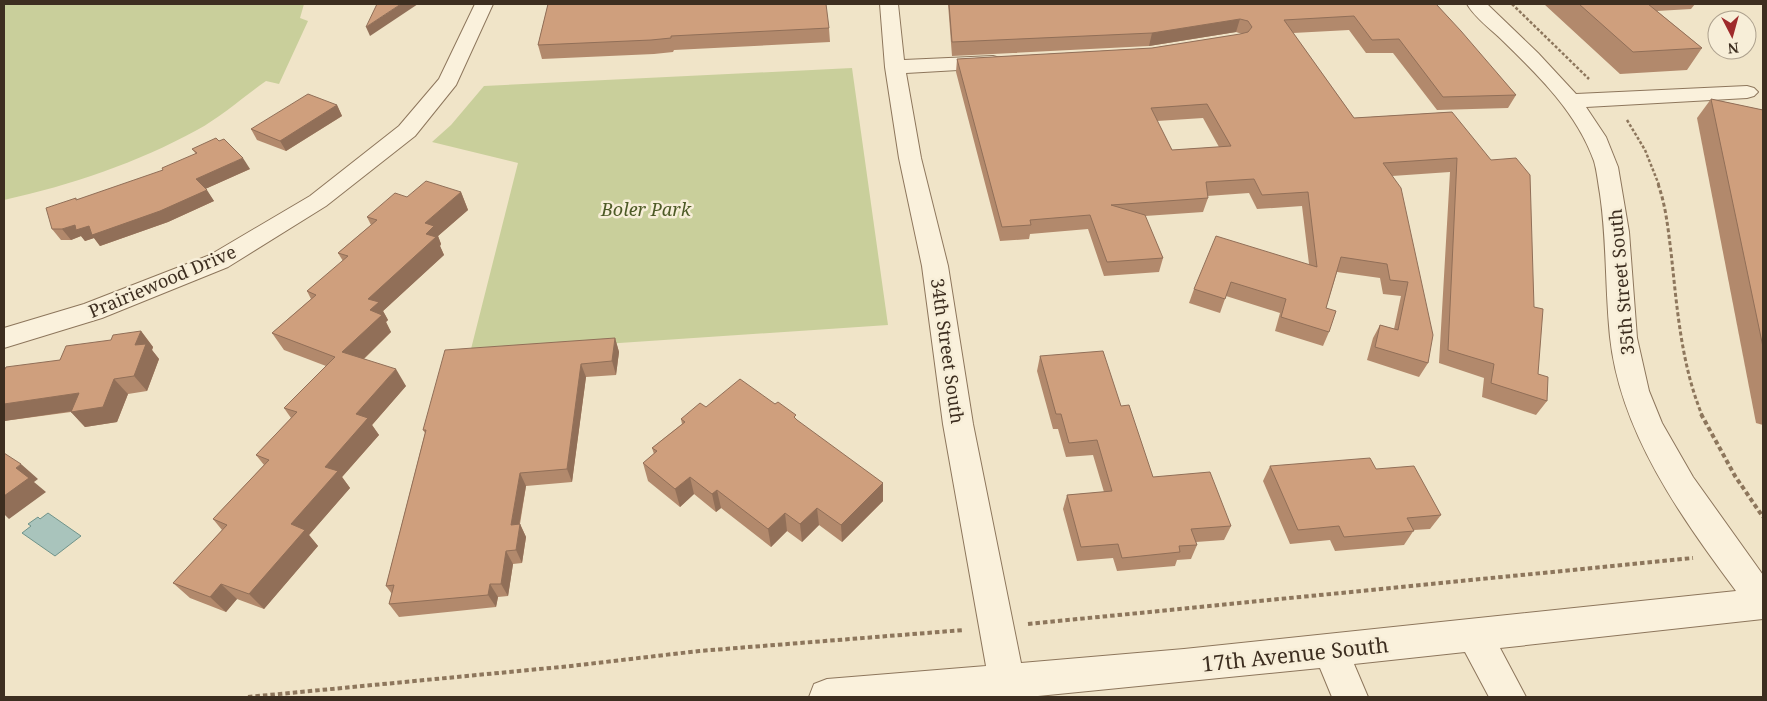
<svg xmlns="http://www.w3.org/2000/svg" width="1767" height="701" font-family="'Noto Serif',serif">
  <rect width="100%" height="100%" fill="#f0e4c8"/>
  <!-- green -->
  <g fill="#c9cf9b">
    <path d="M4 4H304L300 18 308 21 279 84 266 81C243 97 221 117 197 130 137 163 71 185 4 200Z"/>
    <polygon points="852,68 888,325 470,353 518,163 432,142 451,125 484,86"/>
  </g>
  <!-- water -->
  <polygon fill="#a9c4bc" stroke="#6f938a" points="48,513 81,536 55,556 22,533 31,526 28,524 38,517 40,519"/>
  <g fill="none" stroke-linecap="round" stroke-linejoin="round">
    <defs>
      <g id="minor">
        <polygon points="475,4 493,4 456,85 415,136 326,206 228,267 102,318 4,348 4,328 84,304 210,255 310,196 399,126 439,79"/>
        <path d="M880 4H898L904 60 993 56 1000 58 1003 62 1000 66 993 68 906 73 921 158 948 266 973 424 1021 663 1184 649 1736 591C1681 517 1620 432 1610 337 1605 289 1607 241 1600 194 1598 183 1597 171 1594 161 1577 113 1539 76 1503 41 1492 30 1475 18 1467 4H1487L1538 53 1576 94 1747 86 1754 88 1758 92 1754 96 1747 98 1586 107 1606 137 1618 167 1629 232 1637 338 1649 391 1662 423 1693 477 1763 575V619L1500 648 1526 697H1489L1465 652 1354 664 1368 697H1332L1320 668 1028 697H809L814 684 827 679 986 666 943 424 922 266 899 158 885 67Z"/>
      </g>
    </defs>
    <!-- minor casing -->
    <use href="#minor" stroke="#8d765c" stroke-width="2"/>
    <!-- path-far2 -->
    <g stroke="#8d765c" stroke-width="2.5" stroke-dasharray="3 2" stroke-linecap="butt">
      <polyline points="1512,4 1589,79"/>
      <polyline points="1627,120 1645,150 1659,185"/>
    </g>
    <!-- path-far1 -->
    <path stroke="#8d765c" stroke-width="3" stroke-dasharray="4 2.5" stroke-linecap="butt" d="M1658 184C1666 206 1668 229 1671 252 1677 307 1681 364 1702 415"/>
    <!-- path -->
    <g stroke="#8d765c" stroke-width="4" stroke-dasharray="4.5 3" stroke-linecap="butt">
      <polyline points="1701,414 1735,476 1763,517"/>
      <polyline points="1028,624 1693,558"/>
      <polyline points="248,697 571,666 699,651 964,630"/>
    </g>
    <!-- minor -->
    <use href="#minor" fill="#faf1dc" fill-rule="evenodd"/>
  </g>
  <!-- wall -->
  <g fill="#b2896c" fill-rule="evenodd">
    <polygon points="548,4 829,28 830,42 674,50 673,52 654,54 542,59 538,45"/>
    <path d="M948 4H1436L1516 95 1508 108 1437 110 1393 53H1366L1349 30 1293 33 1354 118 1452 112 1534 307 1538 374 1547 401 1536 415 1482 397 1484 378 1439 363 1450 172 1392 176 1428 363 1419 377 1367 360 1373 338 1380 325 1394 329 1401 296 1383 294 1380 278 1337 272 1326 308 1329 332 1323 346 1275 331 1280 313 1226 296 1220 313 1189 303 1194 289 1309 264 1302 206 1257 209 1249 193 1207 196 1208 198 1203 212 1145 216 1163 258 1159 272 1104 276 1088 229 1030 234 1029 239 1000 241 956 72 957 59 1152 48 1242 34 1236 32 1149 46 952 56ZM1203 118 1219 147 1172 150 1157 121Z"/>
    <polygon points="1544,4 1695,4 1691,9 1657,11 1702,48 1687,70 1620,74"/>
    <polygon points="1711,99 1763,110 1763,425 1756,423 1697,118"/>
    <polygon points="337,105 342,116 286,151 257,140 251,129"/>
    <polygon points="192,149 250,169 205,189 214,201 168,222 100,246 94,238 85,241 81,236 71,240 61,240 52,229 77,200 163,171 196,154"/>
    <polygon points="461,192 468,210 438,236 441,244 440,246 444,255 383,311 388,320 386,322 391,332 364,359 406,386 372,425 379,435 342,477 350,488 309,535 318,546 264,609 237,599 226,612 190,598 173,583 222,530 213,519 264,465 256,455 291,418 284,408 326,366 284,350 272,333 311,299 307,291 343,261 338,253 371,225 367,217 407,197"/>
    <polygon points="141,331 153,347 152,350 159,359 147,391 128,394 117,422 85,427 71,412 4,421 4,371 60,360"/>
    <polygon points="615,338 619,352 616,375 586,377 572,482 526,486 520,524 526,537 522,563 513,564 508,596 498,597 496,607 399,617 389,604 392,594 386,586 425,433 423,430"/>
    <polygon points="1040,356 1121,406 1153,477 1231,526 1224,540 1196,542 1197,545 1191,559 1177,560 1175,566 1117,571 1113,558 1077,561 1063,509 1067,495 1104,492 1093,455 1066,457 1058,429 1053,429 1037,371"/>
    <polygon points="706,407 796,419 883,501 842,542 819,525 802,542 787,531 771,547 721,508 716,512 694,494 680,507 648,481 643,463 654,454 652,448 682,424 681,419"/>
    <polygon points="1270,466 1376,469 1441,515 1430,529 1414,530 1404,545 1335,551 1330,540 1290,544 1263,481"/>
  </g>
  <!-- shaded-wall -->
  <g fill="#916f58">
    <polygon points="401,4 418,4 370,36 366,27"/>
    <polygon points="1240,19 1236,32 1149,46 1152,33"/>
    <polygon points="337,105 342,116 286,151 280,141"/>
    <polygon points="243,158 250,169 203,190 196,179"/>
    <polygon points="207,190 214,201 168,222 100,246 94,238 85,241 81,236 71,240 62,229 75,225 89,226"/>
    <polygon points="461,192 468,210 438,236 441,244 440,246 444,255 383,311 388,320 386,322 391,332 352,370 342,352 370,310 368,299 426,234 425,223"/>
    <polygon points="141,331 153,347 152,350 159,359 147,391 134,376 135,345"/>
    <polygon points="615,338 619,352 616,375 612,361"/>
    <polygon points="581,364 586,377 572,482 567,469"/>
    <polygon points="396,369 406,386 372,425 379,435 342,477 350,488 309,535 318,546 264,609 249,594 356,414"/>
    <polygon points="114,379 128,394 117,422 85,427 71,412"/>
    <polygon points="79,393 93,408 4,421 4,404"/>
    <polygon points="21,464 38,479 34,482 46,492 9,519 4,514 4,496 16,468"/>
    <polygon points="520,473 526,486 517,537 511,525"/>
    <polygon points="690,477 694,494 680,507 675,489"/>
    <polygon points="883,483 883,501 842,542 841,525"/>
    <polygon points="717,490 721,508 716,512 712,494"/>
    <polygon points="817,508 819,525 802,542 800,524"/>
    <polygon points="785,513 787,531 771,547 768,529"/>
    <polygon points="520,524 526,537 522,563 516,550"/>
    <polygon points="506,551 513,564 508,596 501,584"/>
    <polygon points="221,584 237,599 226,612 210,597"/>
    <polygon points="490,584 498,597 496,607 488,595"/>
  </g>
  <!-- building -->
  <g fill="#cf9f7d" stroke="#916f58" fill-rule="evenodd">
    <polygon points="377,4 401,4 366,27"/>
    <polygon points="548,4 826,4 829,28 671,36 671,38 651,40 538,45"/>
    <path d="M949 4H1436L1461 31 1516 95 1443 97 1399 39 1372 40 1354 16 1284 20 1354 118 1452 112 1491 160 1516 158 1530 175 1534 307 1543 309 1538 374 1548 377 1547 401 1491 383 1494 364 1448 350 1457 158 1383 163 1401 188 1433 335 1428 363 1375 347 1380 325 1398 330 1408 282 1390 280 1387 264 1341 257 1326 308 1336 311 1329 332 1281 317 1286 299 1231 282 1225 299 1194 289 1216 236 1317 267 1308 192 1262 195 1254 179 1206 182 1208 198 1111 205 1145 215 1163 258 1107 262 1090 215 1030 220 1031 225 1002 227 957 59 1152 48 1240 34 1248 32 1252 27 1248 21 1240 19 1152 33 952 42ZM1207 104 1231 146 1172 150 1151 108Z"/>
    <polygon points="1579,4 1648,4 1702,48 1633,52"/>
    <polygon points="308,94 337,105 280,141 251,129"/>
    <polygon points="1711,99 1763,110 1763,347"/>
    <polygon points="216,138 219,141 224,139 243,158 196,179 207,190 160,211 92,235 89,226 76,230 75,225 62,229 52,229 46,208 76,198 76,200 163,170 162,168 197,153 192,149"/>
    <polygon points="426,181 461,192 425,223 434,226 426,234 436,237 368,299 379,302 370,310 382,315 342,352 396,369 356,414 368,418 325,467 338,471 291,524 305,530 249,594 221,584 210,597 173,583 227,525 213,519 269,460 256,455 297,412 284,408 335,357 272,333 316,295 307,291 348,256 338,253 377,220 367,217 395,193 407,197"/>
    <polygon points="141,331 135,345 146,344 134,376 114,379 103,407 71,412 79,393 4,404 4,371 6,367 60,360 66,346 111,340 113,335"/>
    <polygon points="615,338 612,361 581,364 567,469 520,473 511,525 520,524 516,550 506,551 501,584 490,584 488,595 389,604 394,585 386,586 426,430 423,430 445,350"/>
    <polygon points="1103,351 1121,406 1129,405 1153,477 1210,472 1231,526 1191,529 1197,545 1179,546 1180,552 1122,558 1118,544 1081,547 1067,495 1112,491 1097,440 1069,443 1061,414 1056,414 1040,356"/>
    <polygon points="740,379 775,404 778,402 796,415 794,417 797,420 883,483 841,525 817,508 800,524 785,513 768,529 717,490 712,494 690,477 675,489 643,463 657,451 652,448 685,422 681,419 700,403 706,407"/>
    <polygon points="4,453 21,464 16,468 29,478 4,496"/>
    <polygon points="1370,458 1376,469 1414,466 1441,515 1407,518 1414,531 1344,537 1339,526 1298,530 1270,466"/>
  </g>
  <g text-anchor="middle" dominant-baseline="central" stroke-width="5" stroke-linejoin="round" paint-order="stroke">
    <!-- park labels -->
    <g font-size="18" font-style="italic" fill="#4d5a26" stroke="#f7eed8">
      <text x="646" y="209">Boler Park</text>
    </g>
    <!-- street labels -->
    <g font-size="18" fill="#3d2e20" stroke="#f7eed8">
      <text transform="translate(162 281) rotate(-23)">Prairiewood Drive</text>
      <text transform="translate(1621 282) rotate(-95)">35th Street South</text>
      <text transform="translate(948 351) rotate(82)">34th Street South</text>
    </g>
    <!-- near-street labels -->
    <g font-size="21" fill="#3d2e20" stroke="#f7eed8">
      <text transform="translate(1295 654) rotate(-6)">17th Avenue South</text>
    </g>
  </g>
  <!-- border -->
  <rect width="1767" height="701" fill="none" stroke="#3d2e20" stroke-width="10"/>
  <!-- north arrow -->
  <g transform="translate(1732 35) rotate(174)"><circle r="24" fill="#f7eed8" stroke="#ada18e"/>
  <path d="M0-4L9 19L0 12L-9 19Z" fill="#9e2a2b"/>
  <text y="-8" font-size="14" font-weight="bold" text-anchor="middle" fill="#3d2e20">N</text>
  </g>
</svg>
